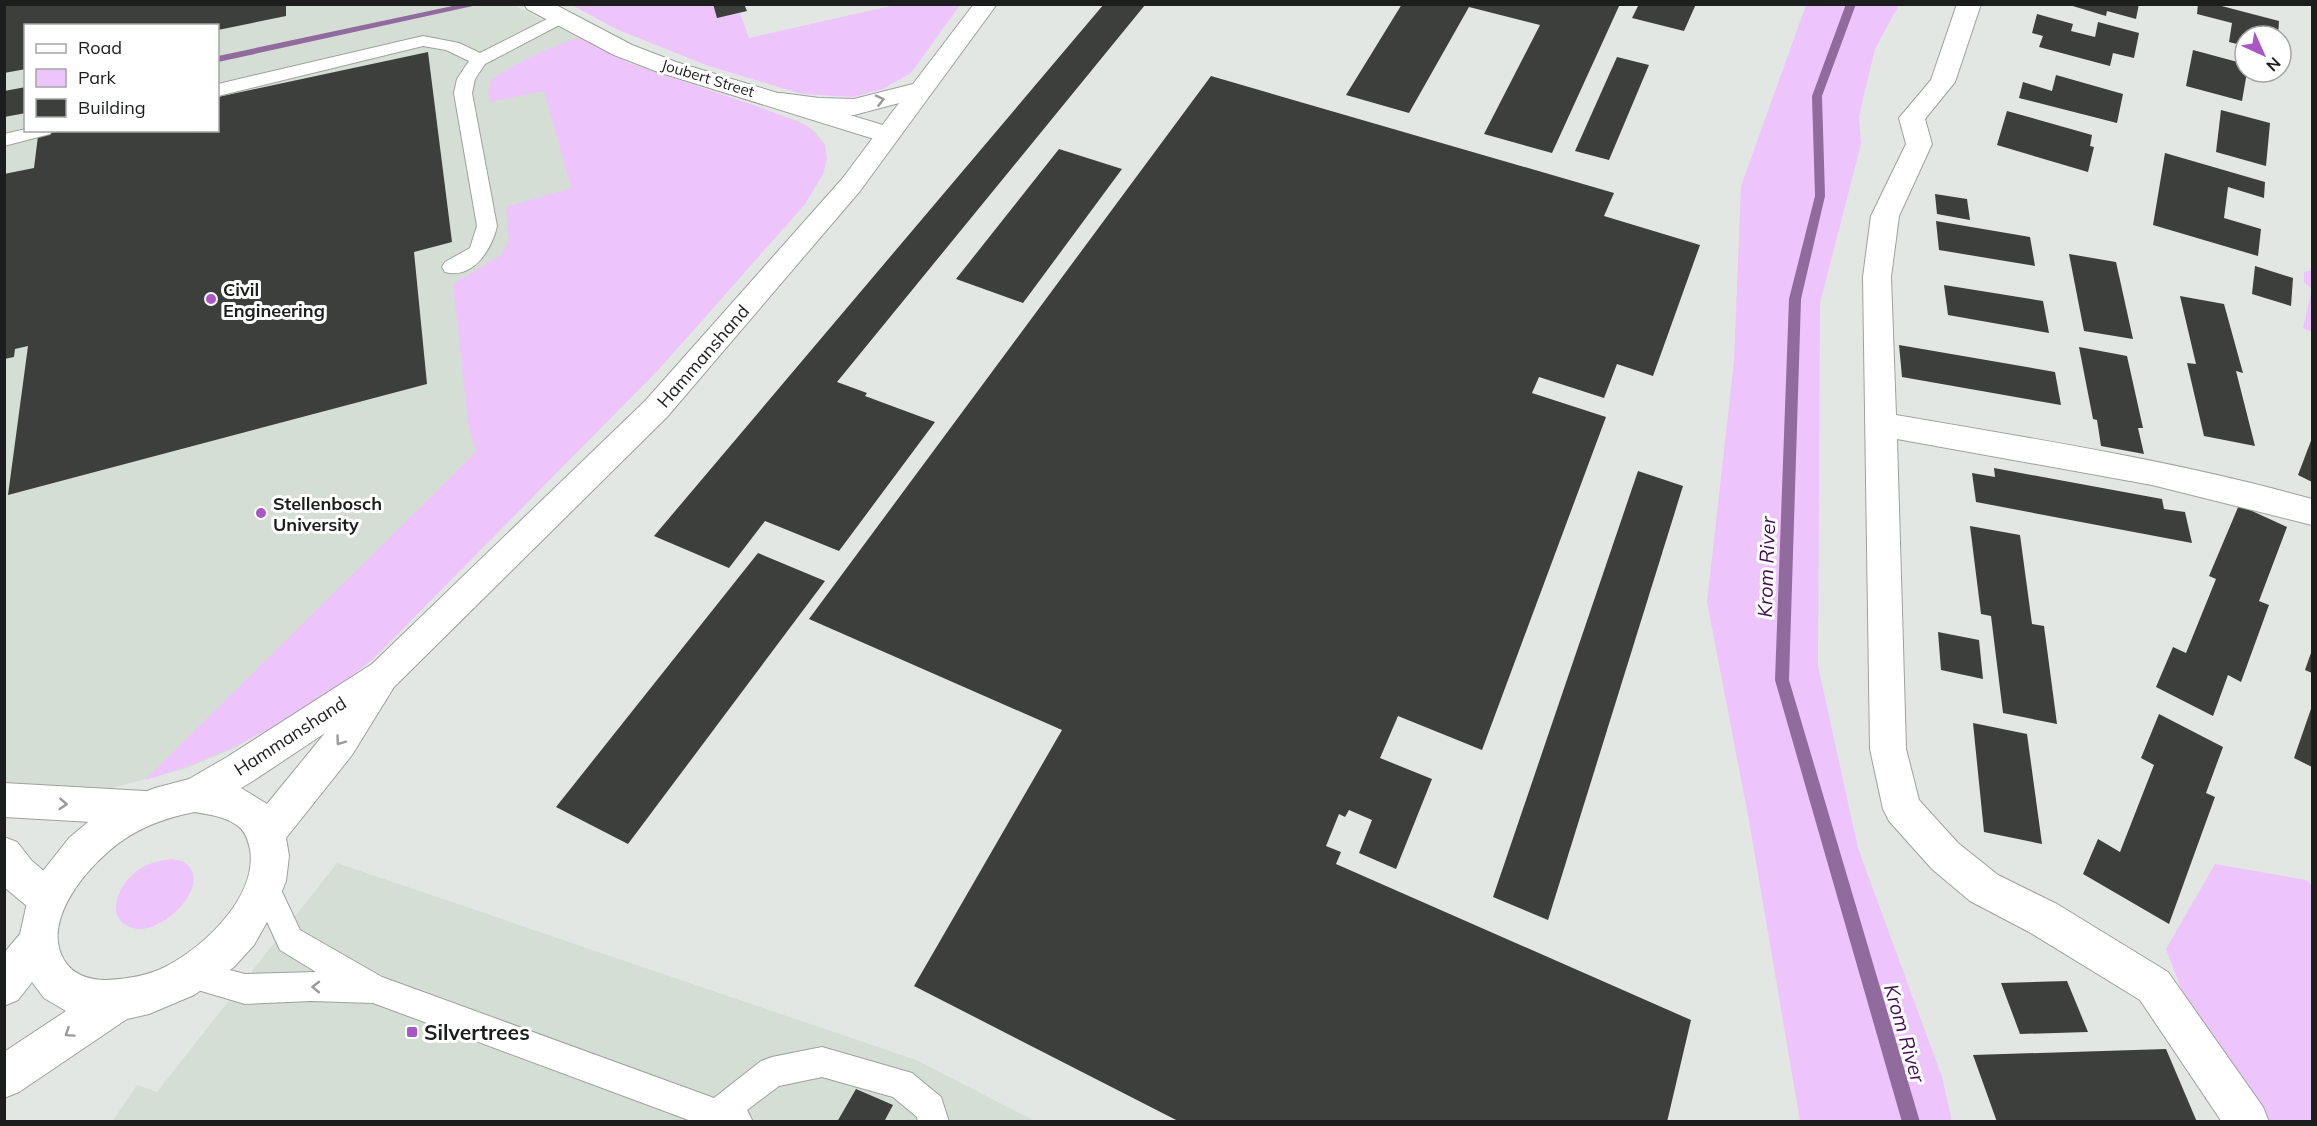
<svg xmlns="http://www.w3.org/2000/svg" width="2317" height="1126" font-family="Mulish,sans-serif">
  <rect width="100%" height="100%" fill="#e3e7e4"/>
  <!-- built -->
  <g fill="#d4ded5" fill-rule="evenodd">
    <path d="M5 5H513L628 63 798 121 816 132 825 145 827 158 823 174 805 204 660 368 373 659 235 748 187 768 108 789 63 793 5 791ZM26 26H218V130H26Z"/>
    <polygon points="337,863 916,1060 1035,1121 112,1122 137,1085 157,1092"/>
  </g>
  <!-- green -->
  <g fill="#eec4fd">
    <polygon points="572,5 713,5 718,17 740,13 749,38 895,5 960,5 911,73 883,89 853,97 801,94 706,65 616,29"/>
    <polygon points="1806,5 1899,5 1875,49 1859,116 1861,144 1820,303 1818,666 1858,848 1942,1077 1952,1121 1800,1121 1749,821 1707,602 1734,361 1741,186"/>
    <path d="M579 38 629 63 762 108 808 126 825 145 827 158 823 174 805 204 660 368 373 659C304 715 230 755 145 780L476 452 468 423 453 284 501 255 509 241 506 207 571 188 544 91 490 102 488 92 491 80C518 62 548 47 579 38Z"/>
    <polygon points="2312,270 2312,332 2303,328 2312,289 2304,282 2304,272"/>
    <path d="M171 859C175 860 181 860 184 862 216 883 161 937 133 928 103 919 118 885 137 871 147 863 159 861 171 859Z"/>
    <polygon points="2215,864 2306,880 2312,885 2312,1121 2243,1121 2223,1098 2166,949"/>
  </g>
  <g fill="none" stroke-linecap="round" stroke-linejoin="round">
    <!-- stream -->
    <g fill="#916a9e" fill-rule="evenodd">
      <polygon points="462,4 482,4 218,62 218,56"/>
      <polygon points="1846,4 1856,4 1822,96 1825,196 1801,299 1789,680 1920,1122 1902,1122 1775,680 1789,299 1815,196 1812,96"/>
    </g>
  </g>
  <!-- building -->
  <g fill="#3d3f3d">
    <polygon points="4,4 286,4 286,16 218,30 218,26 26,26 26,69 4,73"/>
    <polygon points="713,4 744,4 747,11 717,18"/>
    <polygon points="1104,4 1145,5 837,382 867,393 865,396 935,422 839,551 765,521 729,568 654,536"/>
    <polygon points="1402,4 1550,6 1620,4 1552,153 1484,134 1540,25 1469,7 1409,113 1346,95"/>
    <polygon points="1639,4 1696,4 1684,31 1632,18"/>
    <polygon points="2066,4 2139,4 2136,19 2107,11 2106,16"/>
    <polygon points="2198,4 2214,4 2279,21 2278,36 2245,36 2245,46 2229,42 2232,23 2197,14"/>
    <polygon points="2037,14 2073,24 2071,31 2095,37 2098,22 2139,33 2134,58 2113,53 2110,66 2039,47 2043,36 2032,33"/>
    <polygon points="2193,50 2245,64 2247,72 2242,101 2186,86"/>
    <polygon points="428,52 452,242 414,252 427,384 8,495 28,346 15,349 14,357 4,359 4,174 34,168 38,136 64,130 218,130 218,97"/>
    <polygon points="1617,57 1649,65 1609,160 1575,151"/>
    <polygon points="2056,75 2123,94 2117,123 2019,98 2023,82 2052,91"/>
    <polygon points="1211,76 1614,193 1604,216 1700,245 1653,376 1617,364 1604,398 1539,377 1532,393 1606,417 1482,750 1398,716 1380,758 1432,779 1396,869 1359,853 1372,820 1349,810 1345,817 1339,814 1326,846 1341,852 1336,864 1691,1020 1667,1122 1180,1122 914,986 1062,730 809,619"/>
    <polygon points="26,87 26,113 4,117 4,91"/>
    <polygon points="2221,110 2270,123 2266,166 2216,152"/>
    <polygon points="2007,111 2092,135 2090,146 2094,147 2088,172 1997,145"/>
    <polygon points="1059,149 1122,169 1023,303 956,279"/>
    <polygon points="2165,153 2265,182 2264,198 2228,187 2224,218 2261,229 2258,256 2153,225"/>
    <polygon points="1935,194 1967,199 1970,220 1937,214"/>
    <polygon points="1936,221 2030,237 2035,266 1939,250"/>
    <polygon points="2069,254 2116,262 2133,339 2084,331"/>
    <polygon points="2255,266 2293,278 2291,306 2252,294"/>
    <polygon points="1944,285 2043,301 2049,333 1948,315"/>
    <polygon points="2180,296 2224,304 2243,373 2236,371 2255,446 2204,436 2187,363 2196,364"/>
    <polygon points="1899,345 2055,372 2061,405 1902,377"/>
    <polygon points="2079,347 2127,356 2143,428 2138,428 2144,454 2101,446 2097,420 2093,419"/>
    <polygon points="2312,438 2312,482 2298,475"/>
    <polygon points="1994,468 2162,499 2164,509 2185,512 2192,543 1976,502 1972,473 1995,477"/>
    <polygon points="1638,471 1683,486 1548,920 1493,897"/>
    <polygon points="2239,505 2287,527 2259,601 2269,605 2241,682 2228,675 2213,716 2156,687 2173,647 2186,653 2216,579 2209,576"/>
    <polygon points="1970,526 2020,535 2032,624 2044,626 2057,724 2003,713 1991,616 1981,614"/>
    <polygon points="758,553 825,581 628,844 556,807"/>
    <polygon points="1938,632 1979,640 1983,679 1941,670"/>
    <polygon points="2312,650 2312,673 2305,670"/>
    <polygon points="2312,706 2312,767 2294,758"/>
    <polygon points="2159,714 2223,747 2206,793 2215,797 2169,924 2083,874 2098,839 2120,852 2154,765 2141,758"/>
    <polygon points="1973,723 2027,734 2042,844 1984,832"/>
    <polygon points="2067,981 2088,1032 2020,1034 2001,983"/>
    <polygon points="2166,1049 2197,1122 1997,1122 1973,1055"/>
    <polygon points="856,1089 893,1105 884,1122 837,1122"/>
  </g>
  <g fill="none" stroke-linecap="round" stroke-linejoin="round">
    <defs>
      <g id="lane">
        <path d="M559 13 565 14 568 18 565 22 485 64 475 79 472 93 497 226C492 249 473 280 445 272L442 267 445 262 470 248 477 226 454 93 457 79 469 61 446 50 423 46 218 96V84L423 36 459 43 480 53Z"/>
        <polygon points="26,129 26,130 52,130 50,134 4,146 4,134"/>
        <polygon points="265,873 275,877 300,930 382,977 714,1098 761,1061 772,1057 822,1047 912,1073 941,1097 949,1122 918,1122 917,1117 893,1097 822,1077 779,1086 747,1110 753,1122 694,1122 373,1003 311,1001 245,1004 181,985 176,975 181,965 191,960 245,974 316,972 280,950 251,887 255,877"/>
      </g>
      <g id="street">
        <polygon points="524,4 554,4 632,45 676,62 896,129 900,135 896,141 887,143 658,72 614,55 527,9"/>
        <path d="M1957 4H1981L1955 82 1925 119 1932 144 1899 216 1891 277 1896 415C2036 439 2176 461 2312 499V525L2152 485 1897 439 1906 749 1919 800 1958 843 1998 875 2057 904 2168 972 2263 1107 2269 1122H2222L2140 1000 2029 932 1970 901 1932 869 1889 821 1883 809 1870 749 1863 277 1871 216 1906 144 1899 118 1931 80Z"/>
        <polygon points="4,783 145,791 158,796 164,808 158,820 145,825 4,817"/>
        <polygon points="4,837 17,842 32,861 62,886 67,899 62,912 48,918 34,912 4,887"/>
      </g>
      <path id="secondary" d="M974 4H997L860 191 667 417 394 687 352 755 286 838 289 856 286 881 276 906 254 945 234 967 194 995 149 1014 127 1019 19 1092 4 1098V1052L66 1011 44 998 32 982 18 1000 4 1006V953L20 934 27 903 43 871 69 838 94 817 117 803 155 788 189 779 227 757 372 664 645 401 842 179 899 103 854 115 819 114 772 107 768 101 772 95 781 93 819 98 854 99 913 84ZM325 733 267 804 241 788 253 781ZM195 812C210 815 225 816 238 826 245 831 248 840 250 849 258 897 203 948 165 967 147 976 127 979 107 980 90 980 74 976 64 960 42 923 82 874 109 851 134 829 163 818 195 812Z"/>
    </defs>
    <!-- lane casing -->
    <use href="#lane" stroke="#9ea19e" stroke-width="2"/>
    <!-- street casing -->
    <use href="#street" stroke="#9ea19e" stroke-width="2"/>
    <!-- secondary casing -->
    <use href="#secondary" stroke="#9ea19e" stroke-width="2"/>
    <!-- lane -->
    <use href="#lane" fill="#fff" fill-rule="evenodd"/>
    <!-- street -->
    <use href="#street" fill="#fff" fill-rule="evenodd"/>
    <!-- secondary -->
    <use href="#secondary" fill="#fff" fill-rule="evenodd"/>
  </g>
  <!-- one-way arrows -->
  <defs><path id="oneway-chevron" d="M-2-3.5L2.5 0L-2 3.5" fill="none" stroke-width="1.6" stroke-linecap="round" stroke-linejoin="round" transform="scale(1.5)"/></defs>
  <g stroke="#999a99">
    <use href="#oneway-chevron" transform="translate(880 100) rotate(-14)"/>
    <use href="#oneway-chevron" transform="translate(340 741) rotate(126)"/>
    <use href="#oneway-chevron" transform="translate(63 804) rotate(4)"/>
    <use href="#oneway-chevron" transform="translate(316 987) rotate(-179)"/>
    <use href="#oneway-chevron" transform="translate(69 1033) rotate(146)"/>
  </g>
  <!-- markers -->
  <g fill="#aa56c5" stroke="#fff" stroke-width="2">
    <circle cx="211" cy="299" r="6"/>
    <circle cx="261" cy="513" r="6"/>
    <rect x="406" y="1026" width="12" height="12" rx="3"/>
  </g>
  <g text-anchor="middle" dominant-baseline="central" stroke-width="6" stroke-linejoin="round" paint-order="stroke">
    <!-- far-street labels -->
    <g font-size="15" fill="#1c1e1d" stroke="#fff">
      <text transform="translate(708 78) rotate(17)">Joubert Street</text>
    </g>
    <!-- poi labels -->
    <g font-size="18" font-weight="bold" fill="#1c1e1d" stroke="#fff" text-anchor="start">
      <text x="223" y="289">Civil<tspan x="223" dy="21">Engineering</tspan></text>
      <text x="273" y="503">Stellenbosch<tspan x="273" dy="21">University</tspan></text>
    </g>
    <!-- street labels -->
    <g font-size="18" fill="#1c1e1d" stroke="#fff">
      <text transform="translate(703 356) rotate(-49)">Hammanshand</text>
      <text transform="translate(290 736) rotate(-33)">Hammanshand</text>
    </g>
    <!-- water labels -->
    <g font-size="20" font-style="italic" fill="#430d52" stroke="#fff">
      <text transform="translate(1766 567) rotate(-88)">Krom River</text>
      <text transform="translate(1905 1033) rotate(74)">Krom River</text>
    </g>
    <!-- near-poi labels -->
    <g font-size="21" font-weight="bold" fill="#1c1e1d" stroke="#fff" text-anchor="start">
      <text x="424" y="1032">Silvertrees</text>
    </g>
  </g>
  <!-- border -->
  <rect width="2317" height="1126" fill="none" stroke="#1c1e1d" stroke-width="12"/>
  <!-- legend -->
  <rect x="24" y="24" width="195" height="108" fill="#ffffff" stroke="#a4a5a5" stroke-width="1.5"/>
  <rect x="36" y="44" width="30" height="9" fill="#ffffff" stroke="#a4a5a5" stroke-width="1.5"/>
  <text x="78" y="54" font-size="18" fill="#1c1e1d">Road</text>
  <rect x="36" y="69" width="30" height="18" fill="#eec4fd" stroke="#a4a5a5" stroke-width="1.5"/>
  <text x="78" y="84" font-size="18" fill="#1c1e1d">Park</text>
  <rect x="36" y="99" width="30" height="18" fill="#3d3f3d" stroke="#a4a5a5" stroke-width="1.5"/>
  <text x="78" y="114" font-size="18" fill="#1c1e1d">Building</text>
  <!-- north arrow -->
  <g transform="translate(2263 54) rotate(135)"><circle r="28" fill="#ffffff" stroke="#a4a5a5" stroke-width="1.5"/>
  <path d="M0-4.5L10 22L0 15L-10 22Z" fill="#aa56c5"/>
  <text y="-9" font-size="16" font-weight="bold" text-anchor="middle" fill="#1c1e1d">N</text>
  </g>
</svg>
